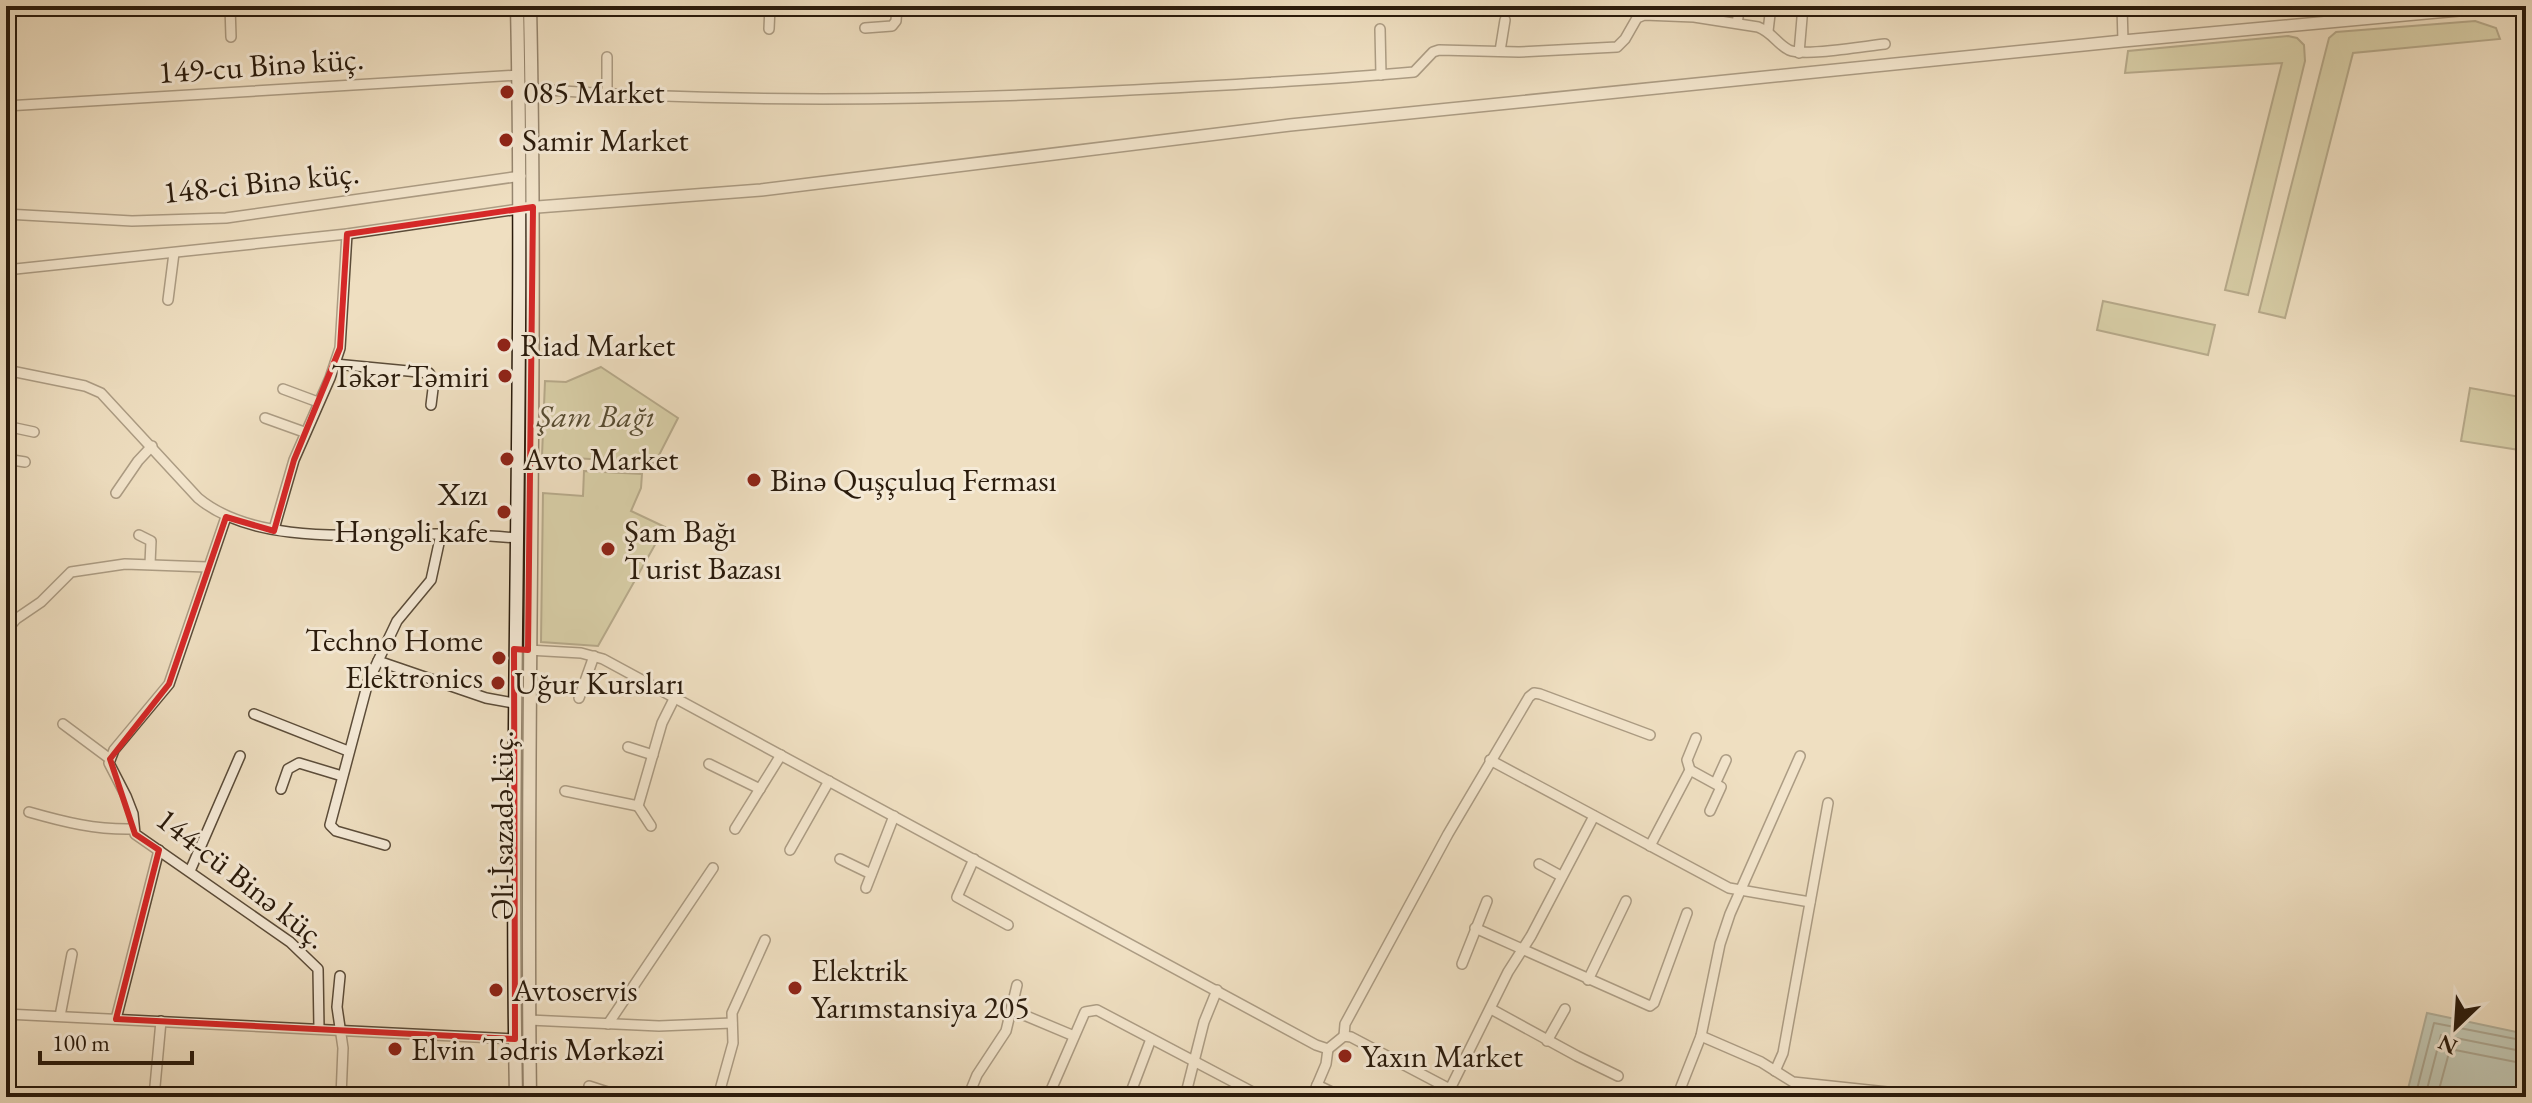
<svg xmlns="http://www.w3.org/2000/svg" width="2532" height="1103" font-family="'EB Garamond',serif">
  <rect width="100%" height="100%" fill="#efdfc1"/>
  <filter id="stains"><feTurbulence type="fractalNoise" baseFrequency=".0025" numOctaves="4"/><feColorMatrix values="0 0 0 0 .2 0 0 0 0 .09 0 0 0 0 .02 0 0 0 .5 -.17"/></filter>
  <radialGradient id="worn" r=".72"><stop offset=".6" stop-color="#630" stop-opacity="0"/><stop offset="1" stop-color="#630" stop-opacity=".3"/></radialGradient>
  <!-- green -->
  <g fill="#c0c08e" stroke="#756e4d" stroke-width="2">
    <polygon points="2475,21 2496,28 2500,39 2353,53 2285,318 2259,312 2329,38 2336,32"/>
    <polygon points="2288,36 2297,38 2304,45 2305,61 2248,295 2225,290 2282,63 2125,73 2128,51"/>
    <polygon points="2103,301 2215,325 2208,355 2097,330"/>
    <polygon points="601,367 678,418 655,463 542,456 545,381 566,382"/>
    <polygon points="2470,388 2526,398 2526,451 2461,441"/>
    <polygon points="584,471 642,474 641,488 631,511 665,527 598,646 541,642 543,493 583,496"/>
  </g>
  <!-- water -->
  <polygon fill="#9abcb5" stroke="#6d7c71" stroke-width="2" points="2427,1013 2526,1034 2526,1097 2406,1097"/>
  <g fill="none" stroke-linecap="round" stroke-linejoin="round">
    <!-- shore -->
    <g stroke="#626c60" stroke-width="2">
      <polyline points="2415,1097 2434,1023 2526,1041"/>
      <polyline points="2425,1097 2441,1035 2526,1052"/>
      <polyline points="2437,1097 2450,1049 2526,1064"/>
    </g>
    <defs>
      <g id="minor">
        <polyline points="230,6 231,37"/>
        <polyline points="2122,6 2123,41"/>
        <polyline points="980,8 981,6"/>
        <polyline points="1737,23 1740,6"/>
        <polyline points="865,28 892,26 896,21 897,6"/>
        <polyline points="769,29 770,6"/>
        <polyline points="1380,29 1381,75"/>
        <polyline points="1768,31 1771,6"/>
        <polyline points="1500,51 1505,20"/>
        <polyline points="1799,53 1803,6"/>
        <path d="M532 89C725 103 919 101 1112 91 1213 86 1313 81 1414 72L1433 52 1439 50 1519 52 1617 47 1625 39 1637 18 1644 15 1694 17 1758 27C1772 32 1777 44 1789 50 1804 57 1865 46 1885 44"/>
        <polyline points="607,94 607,57"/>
        <polyline points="6,106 519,75"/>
        <polyline points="6,214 132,221 226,218 521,176"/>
        <polyline points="6,270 347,234 519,209"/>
        <polyline points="168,300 174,253"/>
        <polyline points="335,364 429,373 434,381 431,405"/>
        <path d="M6 370 85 386 101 393 198 498C258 548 370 533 443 534 468 534 493 536 517 538"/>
        <polyline points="283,389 318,402"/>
        <polyline points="265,418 304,432"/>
        <polyline points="6,426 34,432"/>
        <polyline points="6,459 25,462"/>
        <polyline points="116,493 138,461 152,446"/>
        <polyline points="226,517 169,684 114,750 109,763 126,796 133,814 135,834 290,942 318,969 319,1028"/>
        <polyline points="274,529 294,460 330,378 340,348 347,234"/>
        <polyline points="139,535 151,541 150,564"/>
        <polyline points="6,631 16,619 41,602 71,572 125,564 207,567"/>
        <polyline points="528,650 581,653 603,659 1316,1045 1328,1049 1344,1036 1351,1037 1465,1097"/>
        <polyline points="378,661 486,698 513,703"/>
        <polyline points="579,698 594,656"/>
        <polyline points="254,714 348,751"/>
        <polyline points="63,724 110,759"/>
        <polyline points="628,747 653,755"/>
        <polyline points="1490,760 1729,888 1810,902"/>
        <polyline points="709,764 760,789"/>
        <polyline points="1690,770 1687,760 1696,738"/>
        <polyline points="1716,782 1726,760"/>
        <polyline points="281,789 288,769 299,763 342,776"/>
        <polyline points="565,791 638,806 662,723 675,697"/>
        <polyline points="638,806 651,826"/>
        <path d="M29 812C64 822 96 830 133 829"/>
        <polyline points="735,829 781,755"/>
        <polyline points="385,845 336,831 330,825 368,682 397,621 431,580 441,534"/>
        <polyline points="1650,846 1690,770 1721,787 1710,811"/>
        <polyline points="790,850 829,781"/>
        <polyline points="840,859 871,874"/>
        <polyline points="974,859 957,897 1008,925"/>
        <polyline points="1539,864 1561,876"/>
        <polyline points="190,871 240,756"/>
        <polyline points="866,888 894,816"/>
        <polyline points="1475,928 1650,1006 1654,1003 1687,913"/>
        <polyline points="1462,964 1487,901"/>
        <polyline points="340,976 337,1007 343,1048 341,1097"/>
        <polyline points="1588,980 1626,901"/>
        <polyline points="1491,1009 1577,1056 1618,1076"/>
        <polyline points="1012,1010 1074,1036"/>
        <polyline points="6,1014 515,1039"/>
        <polyline points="60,1016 72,954"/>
        <polyline points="116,1019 159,850"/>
        <polyline points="529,1020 659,1026 732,1023"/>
        <polyline points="608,1024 713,868"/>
        <polyline points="1344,1036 1345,1024 1448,834 1529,697 1534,693 1540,694 1650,735"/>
        <polyline points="1701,1036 1761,1062 1793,1082 1934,1097"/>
        <polyline points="1547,1041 1565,1009"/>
        <polyline points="1775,1071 1783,1053 1828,803"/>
        <polyline points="1317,1085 1342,1097"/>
        <polyline points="589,1086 623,1097"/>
        <polyline points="1450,1089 1508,972 1531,936 1594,816"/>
        <polyline points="154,1097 161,1021"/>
        <polyline points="718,1097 733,1043 732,1013 765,940"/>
        <polyline points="968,1097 977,1075 1006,1031 1017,985"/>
        <polyline points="1048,1097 1085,1012 1097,1010 1262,1097"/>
        <polyline points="1129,1097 1151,1039"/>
        <polyline points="1185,1097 1204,1022 1217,990"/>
        <polyline points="1312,1097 1326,1064 1328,1049"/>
        <polyline points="1677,1097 1701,1036 1720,944 1730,914 1800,756"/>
      </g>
      <polyline id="tertiary" points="524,208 761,190 1290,125 2123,41 2502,6"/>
      <g id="secondary">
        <path d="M530 6C538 370 525 733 530 1097"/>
        <path d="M516 1097C509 733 525 370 517 6"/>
      </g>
    </defs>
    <!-- minor casing -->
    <use href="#minor" stroke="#5b4c39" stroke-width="12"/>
    <!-- tertiary casing -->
    <use href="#tertiary" stroke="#5b4c39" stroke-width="14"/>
    <!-- secondary casing -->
    <use href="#secondary" stroke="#2a1b0c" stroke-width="15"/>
    <!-- minor -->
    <use href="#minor" stroke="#f5ead7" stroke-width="9"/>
    <!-- tertiary -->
    <use href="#tertiary" stroke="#f5ead7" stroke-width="11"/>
    <!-- secondary -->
    <use href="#secondary" stroke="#f5ead7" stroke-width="12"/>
  </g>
  <!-- marked area -->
  <path d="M0 0H2532V1103H0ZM533 207 528 650 514 649 515 1039 116 1019 159 850 135 834 110 759 169 684 226 517 274 531 294 460 340 348 347 234Z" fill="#efdfc1" fill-opacity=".55" fill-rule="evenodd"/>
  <path fill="none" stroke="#d62828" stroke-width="6" stroke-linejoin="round" d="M533 207 528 650 514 649 515 1039 116 1019 159 850 135 834 110 759 169 684 226 517 274 531 294 460 340 348 347 234Z"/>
  <!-- markers -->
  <g fill="#8f2418" stroke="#f5ead7" stroke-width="3">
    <circle cx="507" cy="92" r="8"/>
    <circle cx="506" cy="140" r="8"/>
    <circle cx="504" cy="345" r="8"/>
    <circle cx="505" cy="376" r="8"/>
    <circle cx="507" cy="459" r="8"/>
    <circle cx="754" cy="480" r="8"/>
    <circle cx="504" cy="512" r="8"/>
    <circle cx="608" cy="549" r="8"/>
    <circle cx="499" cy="658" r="8"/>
    <circle cx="498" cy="683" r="8"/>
    <circle cx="795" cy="988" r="8"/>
    <circle cx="496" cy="990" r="8"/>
    <circle cx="395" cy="1049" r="8"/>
    <circle cx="1345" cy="1056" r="8"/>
  </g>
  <g text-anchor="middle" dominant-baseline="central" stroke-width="6" stroke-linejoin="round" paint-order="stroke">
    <!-- street labels -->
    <g font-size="32" fill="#2a1b0c" stroke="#f5ead7">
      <text transform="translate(261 65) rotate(-4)">149-cu Binə küç.</text>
      <text transform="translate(261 182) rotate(-6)">148-ci Binə küç.</text>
      <text transform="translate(502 825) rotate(-90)">Əli İsazadə küç.</text>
      <text transform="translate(242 878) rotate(38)">144-cü Binə küç.</text>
    </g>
    <!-- poi labels -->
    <g font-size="32" fill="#2a1b0c" stroke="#f5ead7" text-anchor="start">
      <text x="523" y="92">085 Market</text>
      <text x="522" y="140">Samir Market</text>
      <text x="520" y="345">Riad Market</text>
      <text x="489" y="376" text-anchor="end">Təkər Təmiri</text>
      <text x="523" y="459">Avto Market</text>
      <text x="770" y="480">Binə Quşçuluq Ferması</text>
      <text x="488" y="494" text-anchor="end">Xızı<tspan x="488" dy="37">Həngəli kafe</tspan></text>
      <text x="624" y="531">Şam Bağı<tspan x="624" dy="37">Turist Bazası</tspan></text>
      <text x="483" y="640" text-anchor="end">Techno Home<tspan x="483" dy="37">Elektronics</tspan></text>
      <text x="514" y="683">Uğur Kursları</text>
      <text x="811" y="970">Elektrik<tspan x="811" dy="37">Yarımstansiya 205</tspan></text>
      <text x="512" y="990">Avtoservis</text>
      <text x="411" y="1049">Elvin Tədris Mərkəzi</text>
      <text x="1361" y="1056">Yaxın Market</text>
    </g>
    <!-- park labels -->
    <g font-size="32" font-style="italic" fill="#574d33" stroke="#f5ead7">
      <text x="596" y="416">Şam Bağı</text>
    </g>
  </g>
  <!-- margin -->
  <rect width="2532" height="1103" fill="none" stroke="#efdfc1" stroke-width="32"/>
  <rect x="8" y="8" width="2516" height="1087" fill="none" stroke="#2a1b0c" stroke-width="4"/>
  <rect x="16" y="16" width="2500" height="1071" fill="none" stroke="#2a1b0c" stroke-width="2"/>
  <!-- north arrow -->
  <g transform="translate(2456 1027) rotate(205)" stroke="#f5ead7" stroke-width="6" paint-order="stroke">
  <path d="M0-6L14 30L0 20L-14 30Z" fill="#2a1b0c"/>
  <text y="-12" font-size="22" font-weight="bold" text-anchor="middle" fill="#2a1b0c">N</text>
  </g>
  <!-- scale -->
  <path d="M40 1051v12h152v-12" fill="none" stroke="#2a1b0c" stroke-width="4"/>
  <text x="52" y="1051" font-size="24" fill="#2a1b0c" stroke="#f5ead7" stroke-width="6" paint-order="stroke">100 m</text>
  <rect width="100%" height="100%" filter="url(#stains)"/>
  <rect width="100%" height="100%" fill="url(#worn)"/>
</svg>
